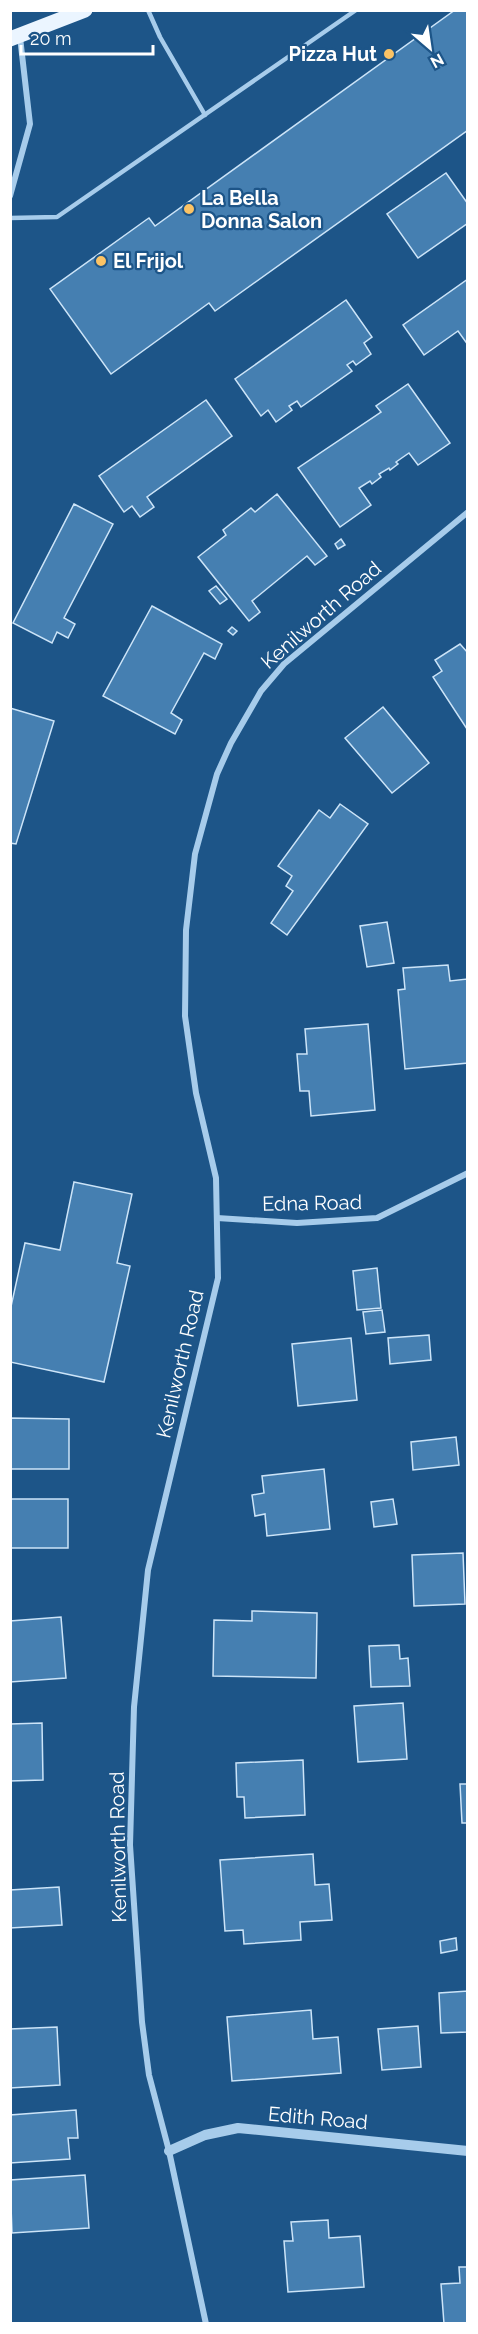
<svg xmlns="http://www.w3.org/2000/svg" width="478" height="2334" font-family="Raleway,sans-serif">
  <rect width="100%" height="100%" fill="#1d5588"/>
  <!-- building -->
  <g fill="#457fb1" stroke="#cce4f8" stroke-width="1.5">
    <polygon points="455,10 468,10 468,130 215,311 209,303 111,374 50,289 146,220 149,218 155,226"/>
    <polygon points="446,173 468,204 468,223 418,258 387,214"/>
    <polygon points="468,279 468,345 458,331 424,355 403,325"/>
    <polygon points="346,300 372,337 364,343 371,354 356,365 353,361 347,365 352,371 301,407 297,401 289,406 292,410 276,422 268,410 261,416 235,379"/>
    <polygon points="408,384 450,443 418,465 409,453 396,462 398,464 390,470 389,468 379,474 381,477 372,484 370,481 359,488 371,505 340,527 298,468 381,412 376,406"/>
    <polygon points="206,400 232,436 147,497 154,507 140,517 132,506 124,512 99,476"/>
    <polygon points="277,494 327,556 315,565 307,556 252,601 260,612 249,621 198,557 226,535 223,530 251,508 255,512"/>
    <polygon points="74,504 113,524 64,618 75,624 68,638 57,632 52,643 13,623"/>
    <polygon points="341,539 345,545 338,549 335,544"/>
    <polygon points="216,586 227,599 220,604 209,591"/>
    <polygon points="152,606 222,644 215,659 204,653 171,713 182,720 175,734 103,696"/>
    <polygon points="232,627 237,631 233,635 228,631"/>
    <polygon points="460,644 468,653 467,729 433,677 442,671 435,660"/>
    <polygon points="383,707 429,763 392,793 345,738"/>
    <polygon points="10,708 54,721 16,844 10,843"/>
    <polygon points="340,804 368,824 287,935 271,923 293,891 286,886 292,876 278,866 319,810 330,818"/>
    <polygon points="387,922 394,963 367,967 360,926"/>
    <polygon points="448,965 450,981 467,979 468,1063 405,1069 398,990 405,989 403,968"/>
    <polygon points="368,1024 375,1110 311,1116 309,1091 300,1091 297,1054 307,1054 305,1029"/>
    <polygon points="74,1182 132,1194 117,1263 130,1266 104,1382 10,1362 10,1311 25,1243 60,1250"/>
    <polygon points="377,1268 381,1308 357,1310 353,1271"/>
    <polygon points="382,1310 385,1332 366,1334 363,1312"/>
    <polygon points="429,1335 431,1360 390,1364 388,1338"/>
    <polygon points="351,1338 357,1400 298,1406 292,1344"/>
    <polygon points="10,1418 69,1419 69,1469 10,1469"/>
    <polygon points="456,1437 459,1465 413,1470 411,1442"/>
    <polygon points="324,1469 330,1529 267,1536 265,1514 255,1516 252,1495 264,1493 262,1476"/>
    <rect x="10" y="1499" width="58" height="49"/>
    <polygon points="393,1499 397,1524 374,1527 371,1502"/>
    <polygon points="463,1553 465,1604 414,1606 412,1555"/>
    <polygon points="252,1611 317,1613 316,1678 213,1676 214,1620 252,1621"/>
    <polygon points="61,1617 66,1678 10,1682 10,1621"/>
    <polygon points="399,1645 400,1659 408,1658 410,1686 371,1687 369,1646"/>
    <polygon points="403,1703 407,1759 358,1762 354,1706"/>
    <polygon points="42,1723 43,1780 10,1781 10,1724"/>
    <polygon points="303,1760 305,1815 245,1818 244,1797 237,1797 236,1763"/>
    <polygon points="460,1784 468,1784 468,1823 462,1823"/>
    <polygon points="313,1854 315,1885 329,1884 332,1920 300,1922 301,1940 244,1944 243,1930 225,1931 220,1860"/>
    <polygon points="59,1887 62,1925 10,1928 10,1890"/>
    <polygon points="456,1938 457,1950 441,1953 440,1941"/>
    <polygon points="468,1991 468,2032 441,2033 439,1993"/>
    <polygon points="311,2010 313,2039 338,2037 341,2073 232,2081 227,2017"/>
    <polygon points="418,2026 421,2067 382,2070 378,2029"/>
    <polygon points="57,2027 60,2085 10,2088 10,2029"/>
    <polygon points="76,2110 78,2138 68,2138 70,2159 10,2163 10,2115"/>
    <polygon points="85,2175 89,2228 12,2233 10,2180"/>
    <polygon points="328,2220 329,2238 360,2236 364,2287 288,2292 284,2241 293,2241 291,2222"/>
    <polygon points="459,2267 468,2267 468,2324 444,2324 441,2284 460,2283"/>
  </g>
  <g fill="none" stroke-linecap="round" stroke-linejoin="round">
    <!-- service -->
    <g stroke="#a7cceb" stroke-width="4.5">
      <polyline points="148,10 160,37 205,115"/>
      <polyline points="10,218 57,217 356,10"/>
    </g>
    <!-- minor -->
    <g stroke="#a7cceb" stroke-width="6">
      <polyline points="10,196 30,124 20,37"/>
      <polyline points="217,1218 297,1223 377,1218 468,1173"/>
      <polyline points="206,2324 169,2151 149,2075 142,2022 130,1845 134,1707 148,1570 218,1278 216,1178 196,1093 185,1016 186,930 195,854 217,774 231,743 261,691 284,664 468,512"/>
    </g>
    <!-- tertiary -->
    <polyline stroke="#a7cceb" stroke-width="10" points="169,2151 205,2135 238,2128 468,2151"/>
    <!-- primary -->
    <polyline stroke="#ebf5ff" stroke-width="15" points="10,39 85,10"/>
  </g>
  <!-- markers -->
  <g fill="#fbc365" stroke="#1d5588" stroke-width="2">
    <circle cx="389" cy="54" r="6"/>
    <circle cx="189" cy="209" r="6"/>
    <circle cx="101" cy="261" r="6"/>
  </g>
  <g text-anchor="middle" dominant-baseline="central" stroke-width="4.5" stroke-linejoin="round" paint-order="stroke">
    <!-- poi labels -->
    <g font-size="20" font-weight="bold" fill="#fff" stroke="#1d5588" text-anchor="start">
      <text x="377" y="54" text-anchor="end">Pizza Hut</text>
      <text x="201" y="198">La Bella<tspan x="201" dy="23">Donna Salon</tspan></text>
      <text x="113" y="261">El Frijol</text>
    </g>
    <!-- street labels -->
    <g font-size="20" fill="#fff" stroke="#1d5588">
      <text transform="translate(321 615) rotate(-41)">Kenilworth Road</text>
      <text transform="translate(312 1203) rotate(-1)">Edna Road</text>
      <text transform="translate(180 1364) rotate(-77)">Kenilworth Road</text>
      <text transform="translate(118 1847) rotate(-91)">Kenilworth Road</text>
      <text transform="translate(318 2118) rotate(5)">Edith Road</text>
    </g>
  </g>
  <!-- border -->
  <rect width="478" height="2334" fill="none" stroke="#ffffff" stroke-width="24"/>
  <!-- north arrow -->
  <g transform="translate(430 48) rotate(151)" stroke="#1d5588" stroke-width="4.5" paint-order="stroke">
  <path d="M0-4.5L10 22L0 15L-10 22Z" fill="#ffffff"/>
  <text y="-9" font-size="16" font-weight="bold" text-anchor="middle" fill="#ffffff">N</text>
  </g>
  <!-- scale -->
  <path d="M21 45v9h132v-9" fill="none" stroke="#ffffff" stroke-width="3"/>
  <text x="30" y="45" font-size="18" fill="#ffffff" stroke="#1d5588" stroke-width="4.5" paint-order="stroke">20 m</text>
</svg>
